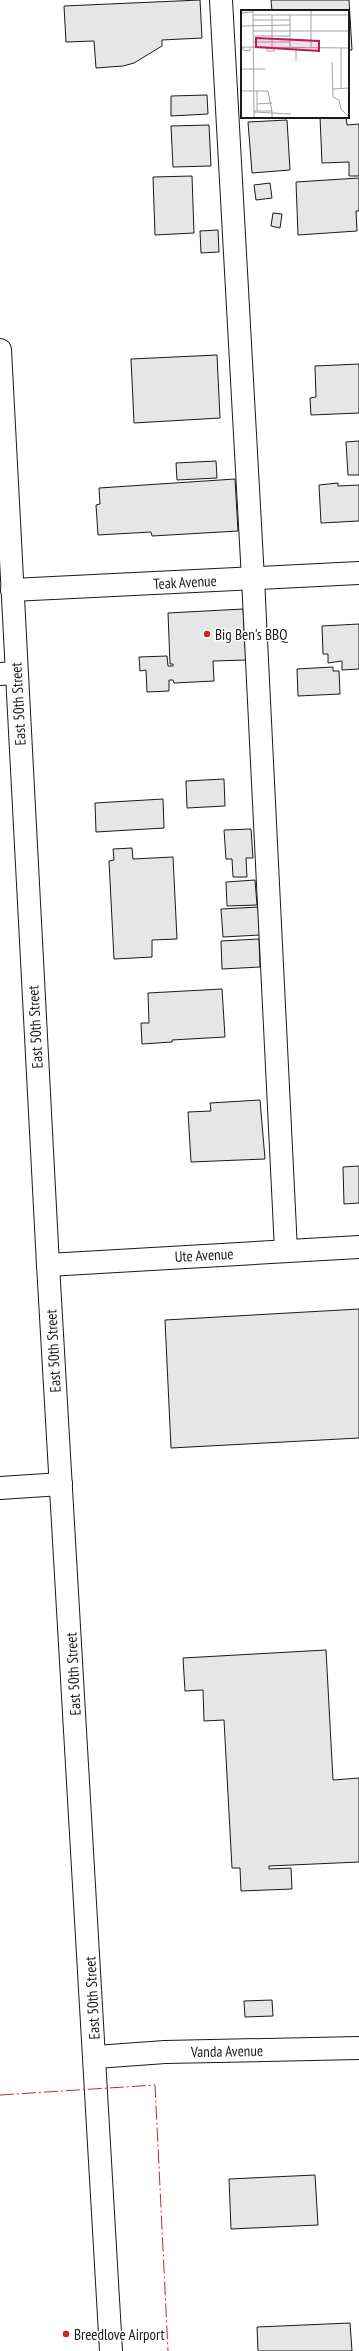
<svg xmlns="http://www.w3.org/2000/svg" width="359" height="2351" font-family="'PT Sans Narrow',sans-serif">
  <rect width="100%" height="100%" fill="#fff"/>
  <!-- building -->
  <g fill="#e6e6e6" stroke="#1a1a1a">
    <polygon points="200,0 202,38 162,40 162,46 134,63 123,66 96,68 94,41 66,42 64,6"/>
    <polygon points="271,0 349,0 352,50 348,50 348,11 272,11"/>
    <polygon points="207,95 208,114 171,116 171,96"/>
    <polygon points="320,117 346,117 347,125 359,124 359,176 349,176 349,162 322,163"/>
    <polygon points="287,120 290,170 252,173 248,122"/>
    <polygon points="209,125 211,166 173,167 171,126"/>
    <polygon points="192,176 194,233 155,235 153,177"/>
    <polygon points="359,178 359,211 356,211 357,231 298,235 296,182"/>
    <polygon points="270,183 272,198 256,200 254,185"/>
    <polygon points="273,213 282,214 280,228 271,226"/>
    <polygon points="218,230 219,252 201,253 200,231"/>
    <polygon points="217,355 220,418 134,423 131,359"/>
    <polygon points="359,364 359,413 311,415 310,398 316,397 315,366"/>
    <polygon points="359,441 359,475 348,475 346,442"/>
    <polygon points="216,461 217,478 177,480 176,463"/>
    <polygon points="235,479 238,531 152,536 151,532 98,535 96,505 100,504 99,488"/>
    <polygon points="338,483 338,486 359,485 359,521 321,523 319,485"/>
    <polygon points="243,609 246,660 213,661 214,681 174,683 173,680 169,680 169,691 147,692 146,670 140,671 139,657 167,656 168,666 173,666 173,664 170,664 168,613"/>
    <polygon points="359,624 359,669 342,670 342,661 328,663 328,654 323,654 322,626"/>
    <polygon points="333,667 333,671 339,671 340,694 298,696 297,669"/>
    <polygon points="224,779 225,806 187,808 186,781"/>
    <polygon points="163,799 164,828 96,832 95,803"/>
    <polygon points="251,829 253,858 246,858 247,877 233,877 232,859 226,859 224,830"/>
    <polygon points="132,848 133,859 173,857 177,939 152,940 152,957 114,959 109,861 114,860 113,849"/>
    <polygon points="255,880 257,905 227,906 226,882"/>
    <polygon points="258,907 260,935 223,937 221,909"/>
    <polygon points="259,939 260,967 222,969 221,941"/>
    <polygon points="222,989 225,1037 172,1040 172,1042 142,1044 141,1023 149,1023 148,993"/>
    <polygon points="260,1100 265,1159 191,1162 188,1112 211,1111 210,1103"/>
    <polygon points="359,1166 359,1203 344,1204 343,1167"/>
    <polygon points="359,1309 359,1438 171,1448 165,1320"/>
    <polygon points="326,1650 333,1780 359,1778 359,1862 269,1866 269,1869 291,1868 292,1889 241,1891 240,1868 232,1868 224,1720 204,1721 203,1690 185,1691 183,1658"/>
    <polygon points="272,2000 273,2016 245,2017 244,2001"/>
    <polygon points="315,2175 318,2225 231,2229 229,2179"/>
    <polygon points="350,2323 352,2351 258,2351 257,2327"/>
  </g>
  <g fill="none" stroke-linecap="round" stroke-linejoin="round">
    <defs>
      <g id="minor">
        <polyline points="221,0 253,579 286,1250"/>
        <polyline points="12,590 359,573"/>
        <polyline points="0,674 16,673"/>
        <polyline points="48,1265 359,1247"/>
        <polyline points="0,1488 61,1484"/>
        <polyline points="96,2057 165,2052 359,2048"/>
      </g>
      <polyline id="major" points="0,350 48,1265 111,2351"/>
    </defs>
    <!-- minor casing -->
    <use href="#minor" stroke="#1a1a1a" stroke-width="24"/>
    <!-- major casing -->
    <use href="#major" stroke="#1a1a1a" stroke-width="24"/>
    <!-- minor -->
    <use href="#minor" stroke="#fff" stroke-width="22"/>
    <!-- major -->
    <use href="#major" stroke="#fff" stroke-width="22"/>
    <!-- power -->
    <polyline stroke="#c62828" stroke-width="1" stroke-dasharray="14 3 2 3" stroke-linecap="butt" points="0,2095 155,2085 168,2351"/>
  </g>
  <!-- markers -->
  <g fill="#c62828" stroke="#fff" stroke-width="1.5">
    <circle cx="207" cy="634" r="4"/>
    <circle cx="66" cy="2334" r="4"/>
  </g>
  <g text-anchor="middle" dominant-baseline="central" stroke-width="3" stroke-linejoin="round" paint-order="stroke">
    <!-- street labels -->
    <g font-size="15" fill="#1a1a1a" stroke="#fff">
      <text transform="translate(185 582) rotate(-3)">Teak Avenue</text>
      <text transform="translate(18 704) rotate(-93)">East 50th Street</text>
      <text transform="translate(35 1027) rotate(-93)">East 50th Street</text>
      <text transform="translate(204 1255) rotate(-3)">Ute Avenue</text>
      <text transform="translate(53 1351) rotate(-93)">East 50th Street</text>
      <text transform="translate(73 1674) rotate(-93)">East 50th Street</text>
      <text transform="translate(92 1998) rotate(-93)">East 50th Street</text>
      <text transform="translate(227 2051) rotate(-1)">Vanda Avenue</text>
    </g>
    <!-- poi labels -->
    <g font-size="15" fill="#1a1a1a" stroke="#fff" text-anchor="start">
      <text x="215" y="634">Big Ben's BBQ</text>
      <text x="74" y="2334">Breedlove Airport</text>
    </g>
  </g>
  <!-- overview -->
  <g transform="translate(241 10)">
    <rect width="108" height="108" fill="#fff"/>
    <path fill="none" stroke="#a3a3a3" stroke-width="1" d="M12 0 13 108M0 3 12 2M12 5H108M49 5V38M12 10H49M0 16 49 15M12 21H49M49 21H108M12 26H49M12 32H49M0 37 108 38M2 37V40L9 41V38M70 37V0M26 38V41H33V38M31 38V5M55 38V51M100 38V78M91 52 92 87 98 90 100 99 108 107M0 59H24M92 79 108 78M0 81H27L31 101M16 94 31 93M13 101H31V108M16 101V81M13 102 50 104"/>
    <path fill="#c2185b" fill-opacity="0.15" stroke="#c2185b" stroke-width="2" d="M15 28 78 31V41L15 37Z"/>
    <rect width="108" height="108" fill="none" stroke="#1a1a1a" stroke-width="2"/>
  </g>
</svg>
